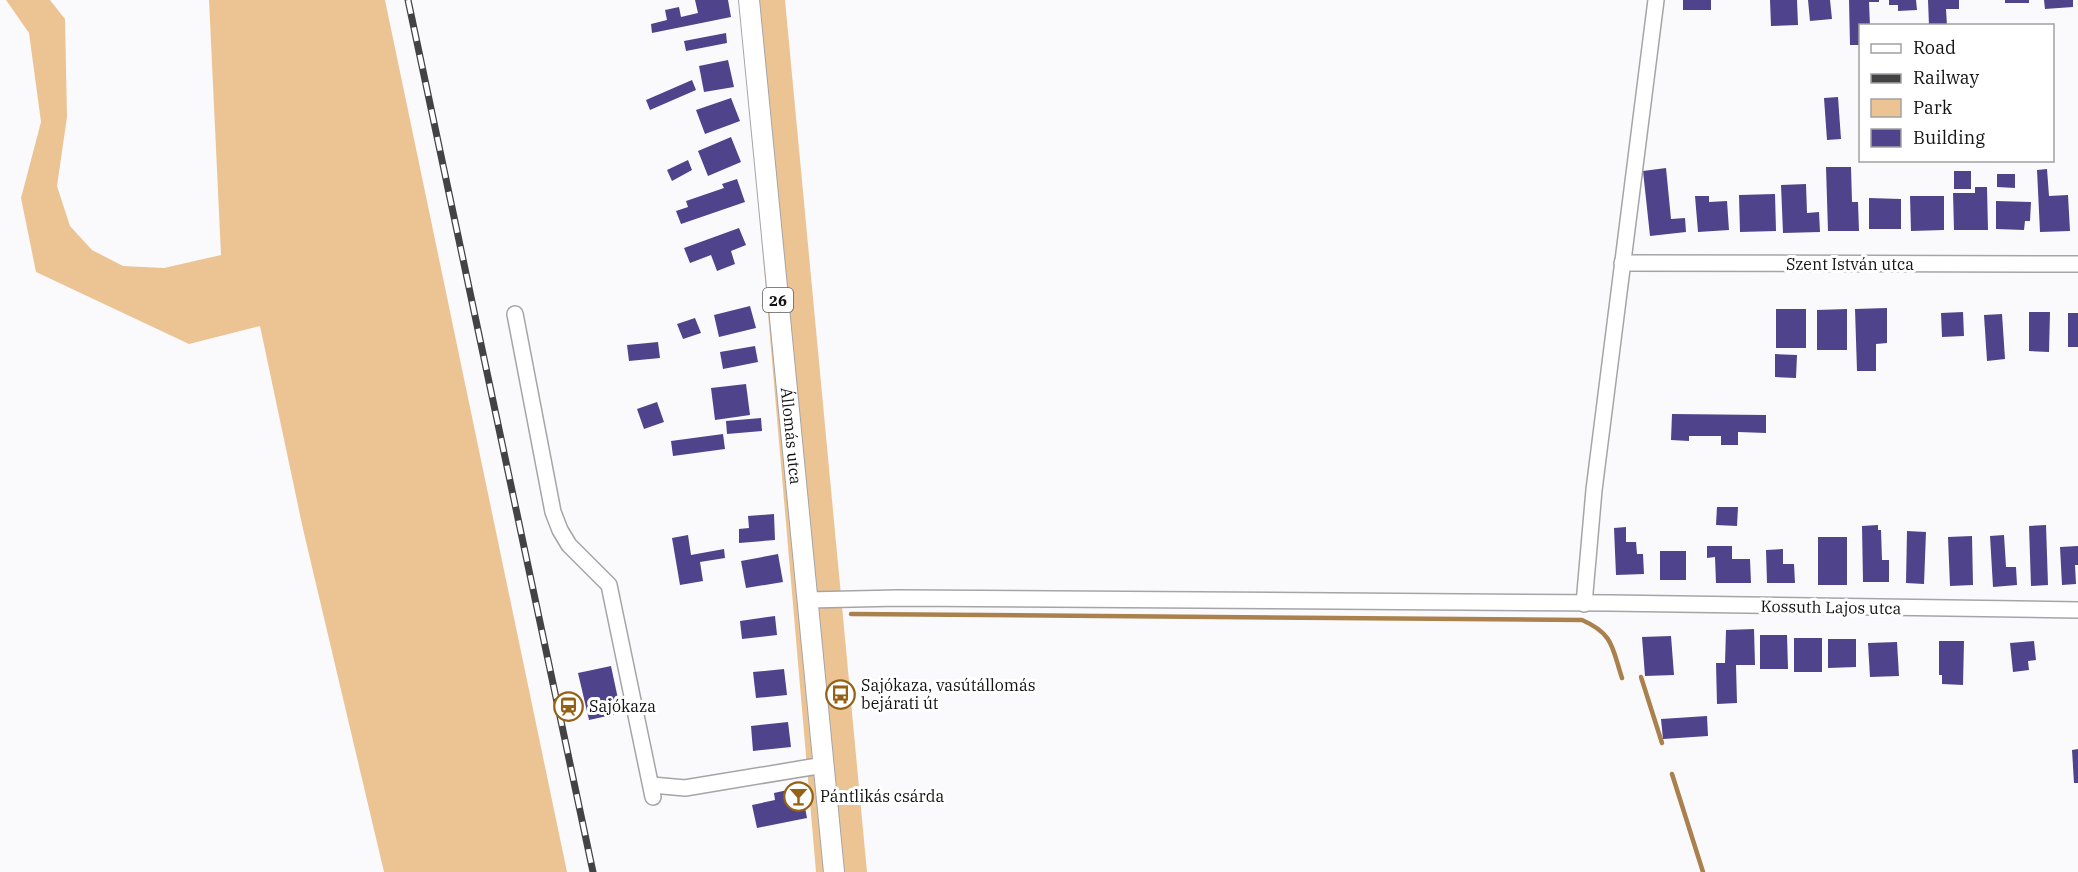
<svg xmlns="http://www.w3.org/2000/svg" width="2078" height="872" font-family="'IBM Plex Serif',serif">
  <rect width="100%" height="100%" fill="#fafafd"/>
  <!-- green -->
  <g fill="#ecc494">
    <polygon points="6,0 50,0 65,19 67,117 57,186 70,226 92,250 123,266 164,268 221,255 209,0 385,0 567,872 384,872 303,529 260,326 189,344 36,272 21,198 41,122 29,33"/>
    <polygon points="741,0 785,0 867,872 816,872"/>
  </g>
  <g fill="none" stroke-linecap="round" stroke-linejoin="round">
    <!-- stream -->
    <g stroke="#aa814d" stroke-width="4.5">
      <path d="M851 614 1582 620C1614 634 1612 648 1622 678"/>
      <polyline points="1641,677 1662,743"/>
      <polyline points="1672,774 1703,872"/>
    </g>
  </g>
  <!-- building -->
  <g fill="#4f438b">
    <polygon points="695,0 728,0 731,17 652,33 651,24 667,20 665,10 679,7 681,17 698,13"/>
    <rect x="1683" y="0" width="28" height="10"/>
    <polygon points="1770,0 1797,0 1798,25 1771,26"/>
    <polygon points="1808,0 1830,0 1832,19 1810,21"/>
    <polygon points="1849,0 1879,0 1879,2 1869,2 1870,26 1860,26 1860,45 1850,45"/>
    <polygon points="1889,0 1916,0 1917,10 1898,11 1898,5 1889,5"/>
    <polygon points="1928,0 1959,0 1959,9 1946,9 1947,26 1929,26"/>
    <rect x="2005" y="0" width="24" height="3"/>
    <polygon points="2044,0 2073,0 2073,7 2045,9"/>
    <polygon points="726,33 727,43 686,51 684,41"/>
    <polygon points="728,60 734,87 704,92 699,66"/>
    <polygon points="692,80 696,90 650,110 646,100"/>
    <polygon points="1838,97 1841,139 1827,140 1824,98"/>
    <polygon points="731,98 740,121 705,134 696,110"/>
    <polygon points="731,137 741,162 708,176 698,151"/>
    <polygon points="688,160 692,170 672,181 667,170"/>
    <polygon points="1826,167 1851,167 1852,202 1858,202 1859,231 1828,231"/>
    <polygon points="1666,168 1671,219 1685,218 1686,232 1650,236 1643,171"/>
    <polygon points="2047,169 2049,196 2068,195 2070,231 2040,232 2037,170"/>
    <rect x="1954" y="171" width="17" height="18"/>
    <polygon points="1997,174 2015,174 2015,188 1997,187"/>
    <polygon points="737,179 745,202 681,224 676,211 688,207 686,201 724,188 722,184"/>
    <polygon points="1806,184 1807,213 1819,212 1820,232 1783,233 1781,185"/>
    <polygon points="1975,187 1987,187 1988,230 1954,230 1953,193 1975,193"/>
    <polygon points="1775,194 1776,231 1740,232 1739,195"/>
    <polygon points="1695,196 1709,196 1709,202 1727,201 1729,230 1698,232"/>
    <polygon points="1910,196 1944,196 1944,230 1911,231"/>
    <polygon points="1869,198 1901,199 1901,229 1869,229"/>
    <polygon points="1996,201 2031,202 2030,221 2025,221 2024,230 1996,229"/>
    <polygon points="739,228 746,245 731,251 735,264 717,271 711,255 690,263 684,248"/>
    <polygon points="750,306 756,328 719,337 714,315"/>
    <polygon points="1887,308 1887,343 1876,344 1876,371 1857,371 1855,309"/>
    <rect x="1776" y="309" width="30" height="39"/>
    <polygon points="1847,309 1847,350 1817,350 1817,310"/>
    <polygon points="1963,312 1964,336 1942,337 1941,313"/>
    <polygon points="2029,312 2050,312 2049,352 2029,351"/>
    <rect x="2068" y="313" width="10" height="34"/>
    <polygon points="2002,314 2005,359 1987,361 1984,315"/>
    <polygon points="695,318 701,333 683,339 677,324"/>
    <polygon points="658,342 660,358 629,361 627,345"/>
    <polygon points="755,346 758,362 723,369 720,352"/>
    <polygon points="1775,354 1797,355 1796,378 1775,377"/>
    <polygon points="746,384 750,415 715,420 711,388"/>
    <polygon points="657,402 664,422 644,429 637,409"/>
    <polygon points="1672,414 1766,415 1766,433 1738,432 1738,445 1721,445 1721,436 1689,436 1689,441 1671,440"/>
    <polygon points="761,418 762,431 727,434 726,421"/>
    <polygon points="723,434 725,449 673,456 671,441"/>
    <polygon points="1717,507 1738,507 1737,526 1716,525"/>
    <polygon points="774,514 775,540 739,543 739,529 749,528 748,516"/>
    <polygon points="1878,525 1878,530 1881,530 1882,560 1889,560 1889,582 1863,582 1862,526"/>
    <polygon points="2046,525 2048,585 2031,586 2029,526"/>
    <polygon points="1626,527 1626,542 1636,542 1637,554 1643,554 1644,574 1616,575 1614,528"/>
    <polygon points="1907,531 1926,532 1924,584 1906,583"/>
    <polygon points="688,535 691,555 724,549 725,558 700,562 703,581 680,585 672,538"/>
    <polygon points="2004,535 2006,567 2016,567 2017,585 1993,587 1990,536"/>
    <polygon points="1972,536 1973,585 1950,586 1948,537"/>
    <rect x="1818" y="537" width="29" height="48"/>
    <polygon points="1707,546 1732,546 1732,559 1750,559 1751,583 1716,583 1715,557 1707,558"/>
    <polygon points="2078,546 2078,565 2075,565 2076,584 2062,585 2060,547"/>
    <polygon points="1783,549 1783,564 1794,564 1795,583 1767,583 1766,550"/>
    <rect x="1660" y="551" width="26" height="29"/>
    <polygon points="778,554 783,582 746,588 741,561"/>
    <polygon points="775,616 777,635 742,639 740,621"/>
    <polygon points="1754,629 1755,665 1736,665 1737,703 1717,704 1716,663 1725,663 1726,630"/>
    <polygon points="1760,635 1787,635 1788,669 1760,669"/>
    <polygon points="1671,636 1674,675 1645,676 1642,637"/>
    <rect x="1794" y="638" width="28" height="34"/>
    <polygon points="1828,639 1856,639 1856,667 1828,668"/>
    <polygon points="1939,641 1964,641 1963,685 1942,684 1942,675 1939,675"/>
    <polygon points="2034,641 2036,660 2028,661 2029,670 2013,672 2010,643"/>
    <polygon points="1897,642 1899,676 1870,677 1868,643"/>
    <polygon points="611,666 621,713 589,720 578,673"/>
    <polygon points="784,669 787,695 756,698 753,672"/>
    <polygon points="1707,716 1708,736 1663,739 1661,719"/>
    <polygon points="788,722 791,747 753,751 751,726"/>
    <polygon points="2078,749 2078,783 2074,783 2072,750"/>
    <polygon points="801,787 807,818 757,828 752,805 775,800 774,793"/>
  </g>
  <g fill="none" stroke-linecap="round" stroke-linejoin="round">
    <defs>
      <g id="minor">
        <polyline points="1622,263 2078,264"/>
        <polyline points="515,314 553,512 560,530 569,545 609,585 653,797"/>
        <polyline points="807,600 899,598 1610,603 2078,610"/>
        <polyline points="1584,604 1594,490 1656,0"/>
        <polyline points="652,785 685,788 824,765"/>
      </g>
      <g id="major">
        <path id="s1" d="M749 0 834 872"/>
      </g>
    </defs>
    <!-- minor casing -->
    <use href="#minor" stroke="#a5a5a8" stroke-width="18"/>
    <!-- major casing -->
    <use href="#major" stroke="#a5a5a8" stroke-width="22"/>
    <!-- minor -->
    <use href="#minor" stroke="#fff" stroke-width="15"/>
    <!-- major -->
    <use href="#major" stroke="#fff" stroke-width="20"/>
    <defs>
      <polyline id="rail" points="408,0 593,872"/>
    </defs>
    <!-- rail casing -->
    <use href="#rail" stroke="#434345" stroke-width="7"/>
    <!-- rail -->
    <use href="#rail" stroke="#fff" stroke-width="4.5" stroke-dasharray="14" stroke-linecap="butt"/>
  </g>
  <!-- icons -->
  <defs>
    <symbol id="bus-ring" viewBox="-11 -11 22 22"><circle r="9.5" fill="#fff" stroke="#956215" stroke-width="1.5"/><path d="M-5-6H5V4H4V6H2V4H-2V6H-4V4H-5ZM-3.5-4V0h7V-4ZM-3.5 1.2v1.5H-2V1.2ZM2 1.2v1.5H3.5V1.2Z" fill="#956215"/></symbol>
    <symbol id="station-ring" viewBox="-11 -11 22 22"><circle r="9.5" fill="#fff" stroke="#956215" stroke-width="1.5"/><path d="M-3-6H3Q5-6 5-4V2Q5 4 3 4L4.5 6H3L1.5 4h-3L-3 6H-4.5L-3 4Q-5 4-5 2V-4Q-5-6-3-6ZM-3.5-4v3h7v-3ZM-3.5 1v1.5H-2V1ZM2 1v1.5H3.5V1Z" fill="#956215"/></symbol>
    <symbol id="bar-ring" viewBox="-11 -11 22 22"><circle r="9.5" fill="#fff" stroke="#956215" stroke-width="1.5"/><path d="M-6-5H6L.8 .8V4.5H3.5V6h-7V4.5H-.8V.8Z" fill="#956215"/></symbol>
  </defs>
  <g fill-rule="evenodd">
    <use href="#bus-ring" x="824" y="678" width="33" height="33"/>
    <use href="#station-ring" x="552" y="690" width="33" height="33"/>
    <use href="#bar-ring" x="782" y="780" width="33" height="33"/>
  </g>
  <g text-anchor="middle" dominant-baseline="central" stroke-width="6" stroke-linejoin="round" paint-order="stroke">
    <!-- shield labels -->
    <rect fill="#fff" stroke="#5a5a5a" stroke-width="1.5" x="763" y="288" width="30" height="24" rx="4.5"/>
    <g font-size="15" font-weight="bold" fill="#131314">
      <text x="778" y="300">26</text>
    </g>
    <!-- street labels -->
    <g font-size="16" fill="#131314" stroke="#fff">
      <text x="1850" y="264">Szent István utca</text>
      <text stroke="none"><textPath href="#s1" startOffset="438">Állomás utca</textPath></text>
      <text transform="translate(1831 607) rotate(1)">Kossuth Lajos utca</text>
    </g>
    <!-- poi labels -->
    <g font-size="16" fill="#131314" stroke="#fff" text-anchor="start">
      <text x="861" y="685">Sajókaza, vasútállomás<tspan x="861" dy="18">bejárati út</tspan></text>
      <text x="589" y="706">Sajókaza</text>
      <text x="820" y="796">Pántlikás csárda</text>
    </g>
  </g>
  <!-- legend -->
  <rect x="1859" y="24" width="195" height="138" fill="#ffffff" stroke="#a1a1a1" stroke-width="1.5"/>
  <rect x="1871" y="44" width="30" height="9" fill="#ffffff" stroke="#a1a1a1" stroke-width="1.5"/>
  <text x="1913" y="54" font-size="18" fill="#131314">Road</text>
  <rect x="1871" y="74" width="30" height="9" fill="#434345" stroke="#a1a1a1" stroke-width="1.5"/>
  <text x="1913" y="84" font-size="18" fill="#131314">Railway</text>
  <rect x="1871" y="99" width="30" height="18" fill="#ecc494" stroke="#a1a1a1" stroke-width="1.5"/>
  <text x="1913" y="114" font-size="18" fill="#131314">Park</text>
  <rect x="1871" y="129" width="30" height="18" fill="#4f438b" stroke="#a1a1a1" stroke-width="1.5"/>
  <text x="1913" y="144" font-size="18" fill="#131314">Building</text>
</svg>
